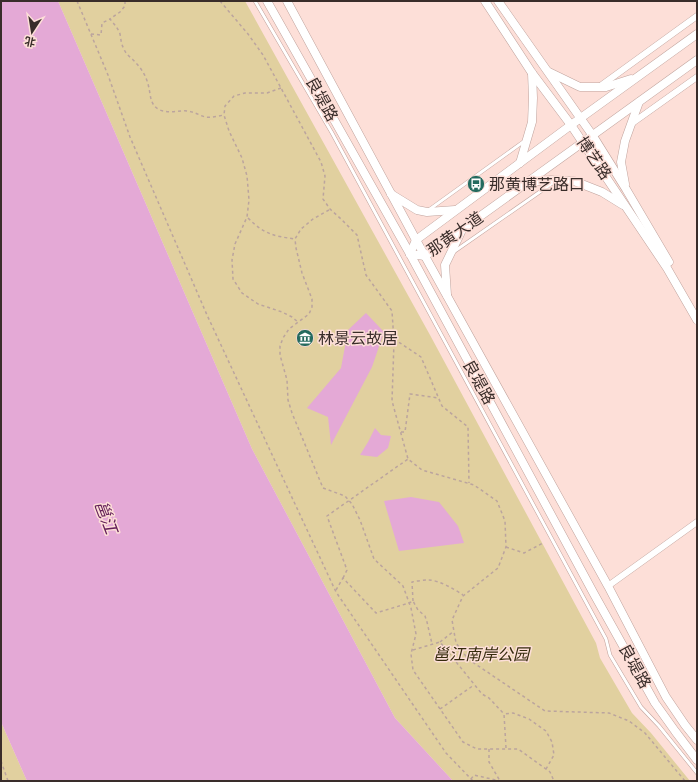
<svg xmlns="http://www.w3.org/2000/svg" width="698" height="782" font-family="'Zilla Slab','Noto Sans SC',serif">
  <rect width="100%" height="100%" fill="#fddfd8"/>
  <!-- green -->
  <g fill="#e1d09f">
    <polygon points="58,1 245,1 430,335 596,643 600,658 632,713 651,733 690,781 453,781 395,718 252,449"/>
    <polygon points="1,722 27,781 1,781"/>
  </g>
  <!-- water -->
  <g fill="#e4a9d6">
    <polygon points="1,1 58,1 252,449 395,718 453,781 27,781 1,722"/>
    <polygon points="366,313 384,332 372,367 331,445 328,417 307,408 341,368 348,330"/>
    <polygon points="375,428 381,435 391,436 388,448 377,457 360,455 368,442"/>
    <polygon points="411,497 439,502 458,526 464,543 399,551 384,501"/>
  </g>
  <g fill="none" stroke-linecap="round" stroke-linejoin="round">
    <defs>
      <g id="lane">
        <polyline points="255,1 332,133 606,639 610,655 641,707 659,726 697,773"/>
        <polyline points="430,209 523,142"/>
        <polyline points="455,251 554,182"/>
      </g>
      <g id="street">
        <polyline points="599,87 697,16"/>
        <polyline points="631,124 697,77"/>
        <polyline points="608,586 697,522"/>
      </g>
      <g id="secondary">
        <polyline points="267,1 410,254 594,594 655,703 675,731 697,760"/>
        <polyline points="287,1 416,240 608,586 666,697 685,725 697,740"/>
        <polyline points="485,1 532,73 571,125 667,268 697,320"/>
        <polyline points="498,1 593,136 626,189 669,262"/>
        <polyline points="549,72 580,87 606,87 631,79"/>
        <polyline points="520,163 532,122 533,98 532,73"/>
        <polyline points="529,182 549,180 574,181 602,192 623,205"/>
        <polyline points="625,184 621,162 625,141 639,102"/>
        <polyline points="391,194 417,210 427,212 455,210"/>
        <polyline points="410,254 416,240 571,125 697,34"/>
        <polyline points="410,254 425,256 697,60"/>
        <polyline points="447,295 445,265 461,232"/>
      </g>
    </defs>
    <!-- lane casing -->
    <use href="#lane" stroke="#c0a39d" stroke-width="4"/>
    <!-- street casing -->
    <use href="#street" stroke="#c0a39d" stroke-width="7"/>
    <!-- secondary casing -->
    <use href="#secondary" stroke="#c0a39d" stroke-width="9"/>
    <!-- path -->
    <g stroke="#bba49e" stroke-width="1.5" stroke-dasharray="3 3" stroke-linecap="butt">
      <polyline points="77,1 108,75 130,137 207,315 336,592 446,753 473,781"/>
      <path d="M125 1V6L120 12 110 19C114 24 118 28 120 34 121 39 121 44 124 49 126 55 132 58 136 63 141 68 146 76 148 84 151 94 149 105 160 110 169 114 179 110 188 111 194 112 199 115 205 117 211 118 218 116 224 115"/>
      <polyline points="220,1 248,34 263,55 281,88 321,162 325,176 323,199 330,209 341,219 357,235 366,275 392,311 394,342 392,401 408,459 422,470 474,485 497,501 505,521 506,547 498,568 463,596 452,620 456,643 468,659 545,711 609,713 629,721 645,733 685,781"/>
      <polyline points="91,34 101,35 102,23 110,19"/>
      <polyline points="281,88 267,93 245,93 234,96 225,106 224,115 229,131 242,158 247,176 249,200 247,217 235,244 232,260 233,279 242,293 258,304 282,312 292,317 298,322"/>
      <polyline points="329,210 313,219 301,229 295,239 296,248 302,273 312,299 312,307 309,314 289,329 283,338 280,346 280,355 287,380 288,400 292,413 323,488 345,496 352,504 360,520 374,559 403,586 411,608 416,634 411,654 413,670 463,742 477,749 518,749 550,772 554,781"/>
      <path d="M248 218C264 234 273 236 295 239"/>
      <polyline points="394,339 421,357 442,406 468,427 469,483"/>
      <polyline points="401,432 405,432 410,394 439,398"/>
      <polyline points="506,547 524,553 543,543"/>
      <polyline points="343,578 347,570 327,516 408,459"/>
      <polyline points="336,590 343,578 376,613 409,603 413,601 418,610 425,616 427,622 432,644"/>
      <path d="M413 601 412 582C417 581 423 580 428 580 439 580 454 589 463 595"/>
      <polyline points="440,642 454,631"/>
      <polyline points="413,650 440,642 482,694 489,698 504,714"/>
      <polyline points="440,709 474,685"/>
      <polyline points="506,748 504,714 513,713 529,719 546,731 552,742 554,755 546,769"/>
      <polyline points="489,749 489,762 500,781"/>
      <polyline points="1,761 8,781"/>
      <polyline points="471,779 474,775 500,781"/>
    </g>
    <!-- lane -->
    <use href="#lane" stroke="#fff" stroke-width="3"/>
    <!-- street -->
    <use href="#street" stroke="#fff" stroke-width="6"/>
    <!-- secondary -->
    <use href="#secondary" stroke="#fff" stroke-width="8"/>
  </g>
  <!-- icons -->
  <defs>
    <symbol id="bus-disc" viewBox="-11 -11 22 22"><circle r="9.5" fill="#246b5f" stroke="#fddfd8"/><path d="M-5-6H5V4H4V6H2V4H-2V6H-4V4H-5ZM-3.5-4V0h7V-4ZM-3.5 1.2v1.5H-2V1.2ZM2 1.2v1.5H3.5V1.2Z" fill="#fff"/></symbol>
    <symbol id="museum-disc" viewBox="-11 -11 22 22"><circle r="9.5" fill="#246b5f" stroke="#fddfd8"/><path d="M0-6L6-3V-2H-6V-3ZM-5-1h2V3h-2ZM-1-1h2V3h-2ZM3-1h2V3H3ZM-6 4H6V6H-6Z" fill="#fff"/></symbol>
  </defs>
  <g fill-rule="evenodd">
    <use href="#bus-disc" x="466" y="174" width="20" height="20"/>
    <use href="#museum-disc" x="295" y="328" width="20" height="20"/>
  </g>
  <g text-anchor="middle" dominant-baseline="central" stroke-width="3" stroke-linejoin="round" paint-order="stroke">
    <!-- street labels -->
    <g font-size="16" fill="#392d2a" stroke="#fddfd8">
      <text transform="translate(322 99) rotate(61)">良堤路</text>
      <text transform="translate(594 158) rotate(56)">博艺路</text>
      <text transform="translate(455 234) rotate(-35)">那黄大道</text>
      <text transform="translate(479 382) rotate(61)">良堤路</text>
      <text transform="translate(635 666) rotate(61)">良堤路</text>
    </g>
    <!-- poi labels -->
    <g font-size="16" fill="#392d2a" stroke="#fddfd8" text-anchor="start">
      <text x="489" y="184">那黄博艺路口</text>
      <text x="318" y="338">林景云故居</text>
    </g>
    <!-- park labels -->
    <g font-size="16" font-style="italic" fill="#352b0c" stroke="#fddfd8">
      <text x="481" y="654">邕江南岸公园</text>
    </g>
    <!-- water labels -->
    <g font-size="17" font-style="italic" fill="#642059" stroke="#fddfd8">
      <text transform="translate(106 517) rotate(69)">邕江</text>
    </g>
  </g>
  <!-- border -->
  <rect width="698" height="782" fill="none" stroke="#392d2a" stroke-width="4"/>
  <!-- north arrow -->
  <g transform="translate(32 32) rotate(192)" stroke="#fddfd8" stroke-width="3" paint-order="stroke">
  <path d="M0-3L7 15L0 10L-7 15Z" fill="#392d2a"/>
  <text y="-6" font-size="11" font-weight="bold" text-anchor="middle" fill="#392d2a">北</text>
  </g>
</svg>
